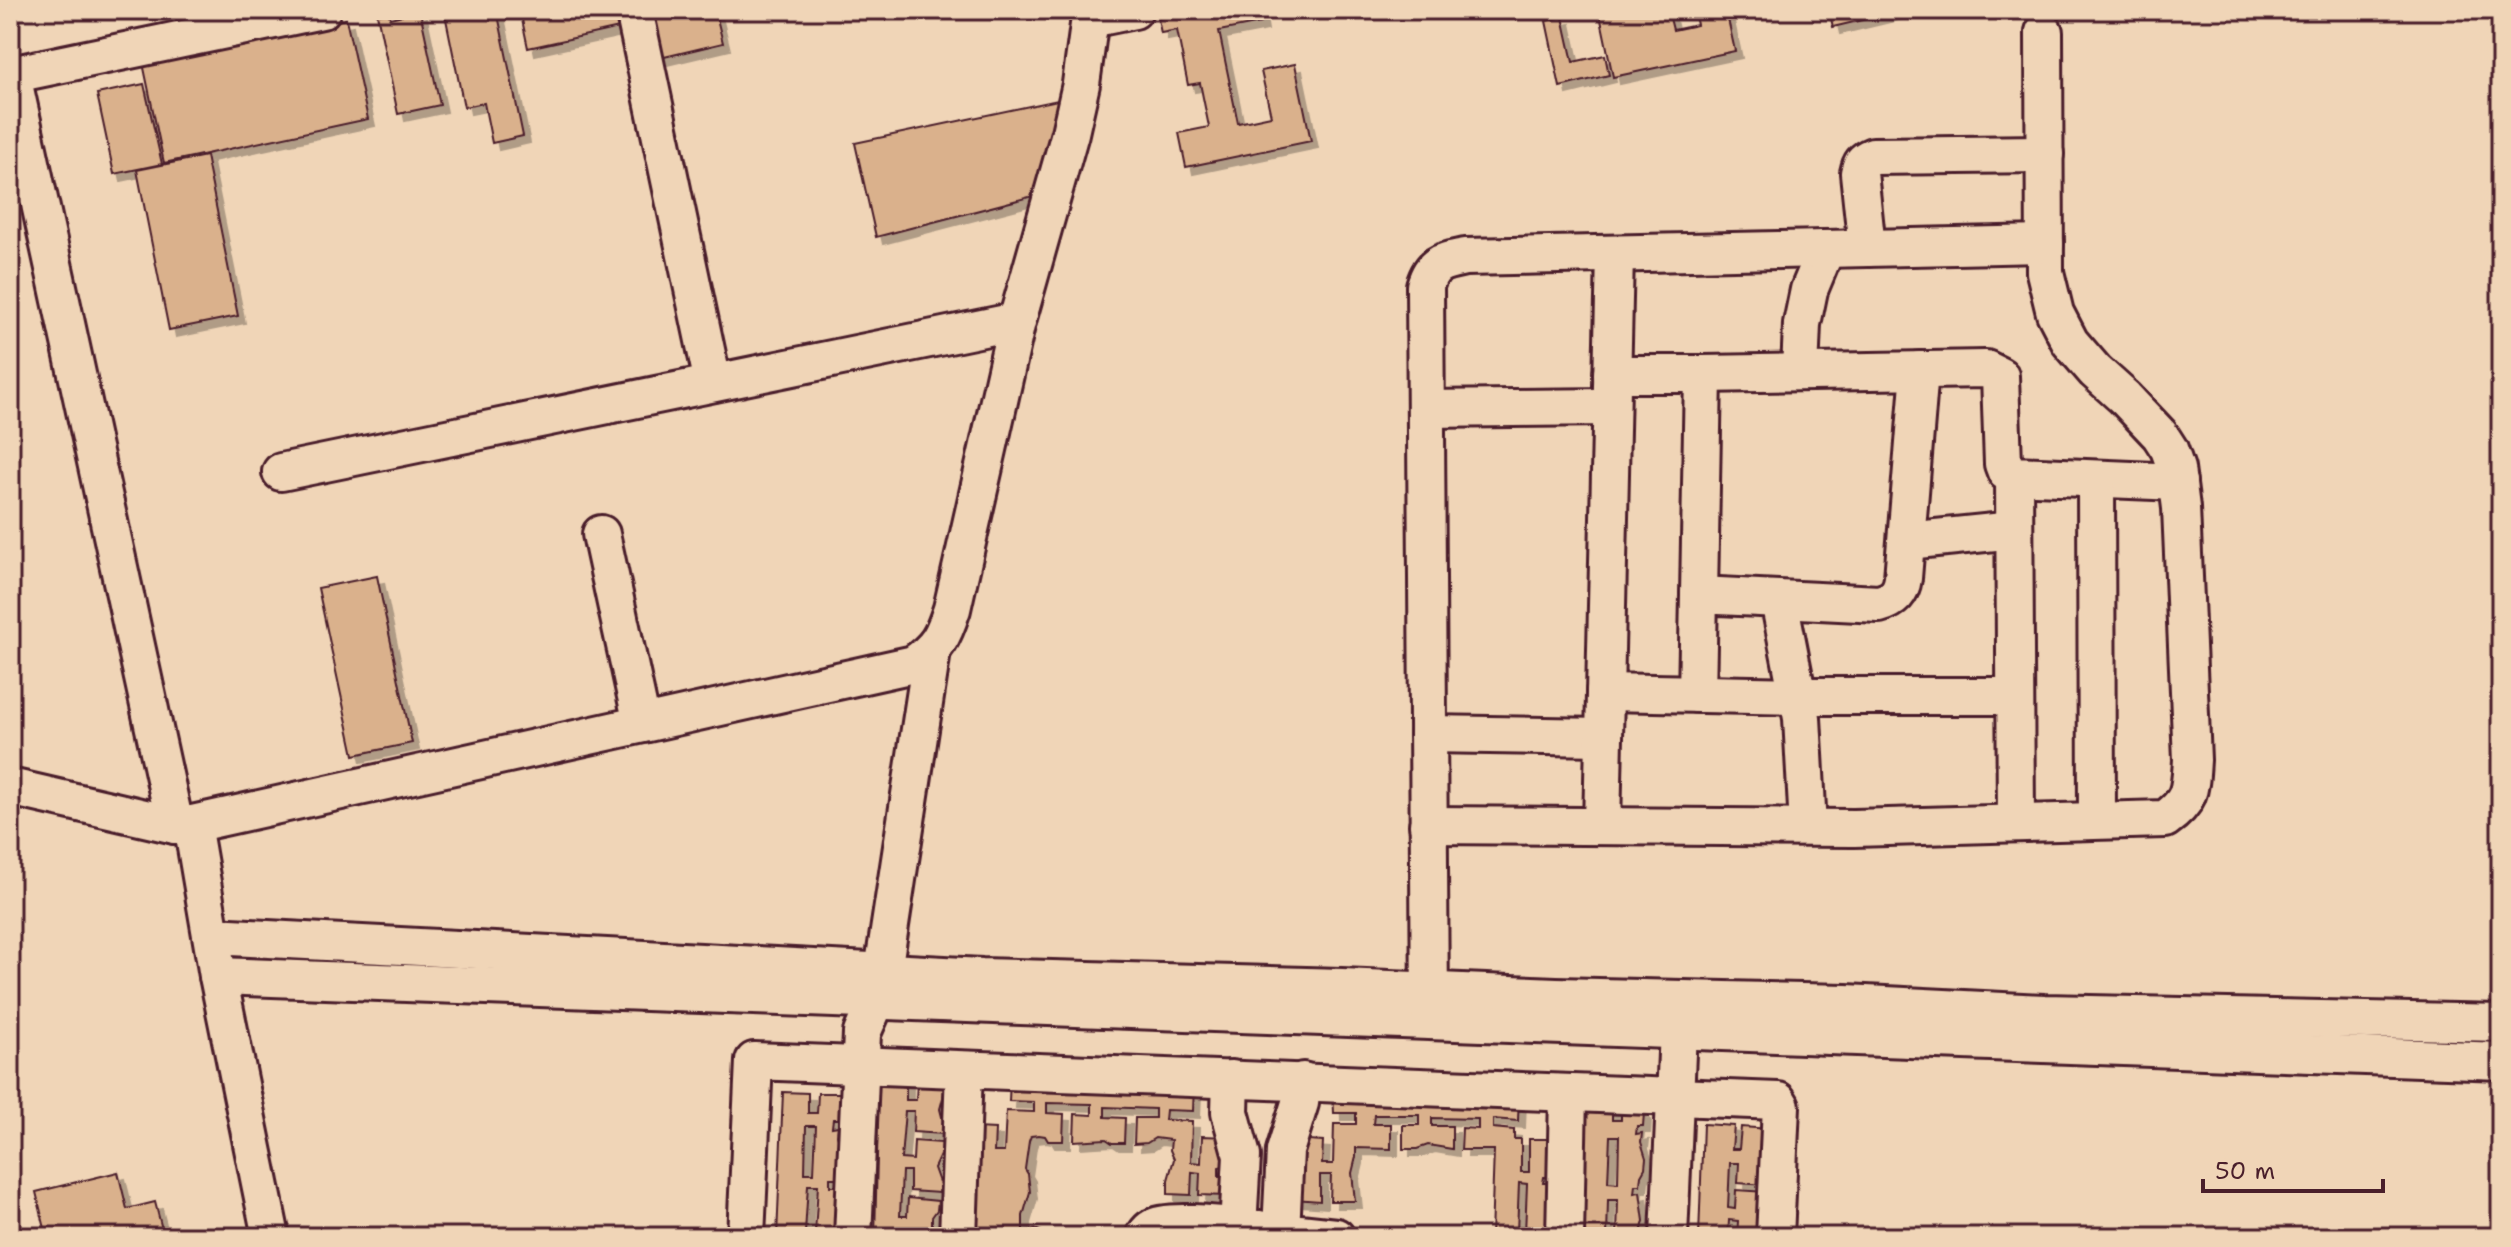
<svg xmlns="http://www.w3.org/2000/svg" width="2511" height="1247" font-family="'Shantell Sans',sans-serif">
  <defs>
    <filter id="shadow"><feDropShadow dx="7" dy="7" stdDeviation="0" flood-color="#0004"/></filter>
  </defs>
  <rect width="100%" height="100%" fill="#f0d5b7"/>
  <filter id="ink" filterUnits="userSpaceOnUse"><feTurbulence type="fractalNoise" baseFrequency=".0125" numOctaves="2"/><feDisplacementMap in="SourceGraphic" scale="16" xChannelSelector="R" yChannelSelector="G"/><feConvolveMatrix kernelMatrix="1 2 1 2 8 2 1 2 1" color-interpolation-filters="sRGB"/></filter>
  <g filter="url(#ink)">
    <!-- building -->
    <g fill="#dab18c" stroke="#4a1f2b" stroke-width="2" fill-rule="evenodd" filter="url(#shadow)">
      <polygon points="466,10 497,10 523,136 492,143 484,103 464,107 445,14"/>
      <polygon points="520,10 620,10 624,27 528,48"/>
      <polygon points="648,10 715,10 723,43 660,58"/>
      <polygon points="1199,10 1259,10 1261,23 1219,31 1238,123 1271,116 1261,71 1295,64 1311,141 1186,167 1179,133 1209,127 1200,83 1188,85 1177,30 1161,33 1158,19"/>
      <polygon points="1599,10 1668,10 1673,30 1697,25 1694,10 1726,10 1735,51 1613,77"/>
      <polygon points="1829,10 1904,10 1833,27"/>
      <polygon points="420,11 440,105 398,114 377,14 389,12 390,18"/>
      <polygon points="1563,17 1573,62 1605,55 1609,75 1560,87 1546,21"/>
      <polygon points="346,19 368,119 164,163 143,63"/>
      <polygon points="144,84 162,164 114,174 97,94"/>
      <polygon points="1067,98 1037,195 876,237 855,143"/>
      <polygon points="206,156 238,316 169,330 137,170"/>
      <polygon points="377,576 412,743 354,755 318,588"/>
      <polygon points="879,1076 906,1077 906,1100 916,1100 917,1082 947,1083 940,1109 944,1125 943,1134 913,1132 914,1111 905,1111 901,1159 913,1160 914,1141 942,1143 941,1153 934,1168 940,1185 939,1193 910,1191 910,1171 902,1171 900,1216 907,1216 908,1198 938,1201 937,1210 932,1217 932,1237 908,1237 909,1230 900,1229 899,1237 875,1237"/>
      <polygon points="1010,1079 1194,1086 1193,1111 1166,1110 1165,1120 1192,1121 1191,1162 1201,1163 1202,1136 1228,1137 1224,1166 1219,1167 1219,1177 1224,1177 1226,1196 1199,1195 1200,1173 1192,1172 1191,1195 1168,1194 1168,1180 1174,1159 1170,1150 1171,1140 1155,1138 1147,1143 1134,1144 1135,1118 1155,1118 1155,1109 1105,1107 1105,1117 1125,1118 1124,1143 1112,1143 1106,1139 1074,1141 1075,1114 1092,1115 1092,1104 1047,1103 1047,1113 1064,1114 1063,1141 1048,1141 1045,1136 1039,1135 1031,1136 1029,1141 1025,1169 1028,1174 1030,1192 1023,1216 1023,1231 1035,1229 1050,1235 1077,1231 1076,1237 974,1237 977,1128 995,1129 994,1152 1004,1152 1006,1111 1034,1112 1034,1102 1009,1101"/>
      <path d="M1333 1091 1519 1094 1518 1121 1493 1119V1128L1514 1130V1139H1521V1172H1529V1139H1557L1551 1177H1544L1543 1183H1550L1548 1236 1491 1237 1494 1150H1461L1462 1128 1478 1129V1119L1432 1118V1126H1452V1149L1428 1145 1417 1149H1403V1125H1419V1115H1374L1373 1124H1391V1149L1356 1148V1157L1352 1173 1355 1201H1330L1331 1175H1320V1201L1294 1199V1139L1323 1141 1322 1164H1333L1334 1124H1356V1113H1334ZM1519 1183 1527 1184 1525 1233 1517 1232Z"/>
      <path d="M783 1092 808 1093V1113H817L818 1093H843L839 1119H833L832 1127 838 1126 837 1135 842 1151 837 1178H830V1186H836L839 1203 836 1237H777ZM806 1126H816L814 1173H805ZM808 1185H818L815 1233H805Z"/>
      <path d="M1587 1099 1612 1100V1120H1621V1100L1644 1113 1643 1126H1637L1636 1134 1642 1133 1641 1142 1646 1158 1645 1168 1641 1175 1640 1185H1635L1634 1193 1640 1192 1644 1221 1640 1237H1617L1618 1200H1608L1607 1237H1580ZM1610 1136H1619L1618 1183 1608 1182Z"/>
      <polygon points="1703,1124 1734,1126 1732,1149 1739,1149 1741,1127 1771,1129 1766,1185 1738,1183 1739,1163 1730,1163 1728,1208 1735,1209 1736,1190 1766,1192 1764,1237 1737,1237 1738,1221 1729,1220 1728,1237 1699,1237"/>
      <polygon points="118,1172 127,1209 155,1202 164,1237 47,1237 36,1192"/>
      <polygon points="1085,1231 1100,1236 1136,1234 1136,1237 1084,1237"/>
    </g>
    <g fill="none" stroke-linecap="round" stroke-linejoin="round">
      <defs>
        <g id="minor">
          <polyline points="634,10 713,383"/>
          <polyline points="1090,19 1134,10"/>
          <polyline points="10,75 322,10"/>
          <polyline points="12,75 175,825"/>
          <path d="M1867 248 1859 173C1861 163 1863 160 1873 156L2045 154"/>
          <polyline points="1800,372 1802,324 1809,290 1826,249"/>
          <polyline points="1612,374 1703,374 1986,369 2000,376 2003,464 2006,472 2014,475 2178,482"/>
          <polyline points="1426,409 1611,407"/>
          <polyline points="281,472 1017,321"/>
          <polyline points="2014,475 2016,823"/>
          <polyline points="2096,479 2097,820"/>
          <polyline points="601,534 642,724"/>
          <polyline points="1907,541 2014,530"/>
          <polyline points="1699,595 1703,374"/>
          <polyline points="1779,600 1802,718 1808,827"/>
          <polyline points="1605,692 1797,696 2015,696"/>
          <path d="M1697 694 1699 595 1879 604C1894 600 1901 593 1903 578L1920 370"/>
          <polyline points="1428,734 1603,737"/>
          <path d="M10 787 175 825 192 824 914 664C938 647 943 637 952 609L1017 321 1070 133 1081 84 1091 10"/>
          <polyline points="192,824 218,976 271,1237"/>
          <path d="M1428 825 1854 828 2165 819C2191 801 2190 789 2192 760L2181 508 2176 469 2169 449 2160 435 2125 398 2095 371 2070 342 2055 313 2045 272 2044 32"/>
          <polyline points="1602,826 1615,254"/>
          <polyline points="212,936 982,977 1342,987 1556,996 1846,1003 2044,1013 2501,1023"/>
          <polyline points="218,976 2501,1061"/>
          <path d="M1430 1012 1425 286C1432 262 1442 262 1465 257L2045 244"/>
          <polyline points="1231,1079 1230,1112 1242,1156 1238,1227"/>
          <polyline points="1303,1081 1300,1103 1285,1151 1281,1231 1336,1237"/>
          <polyline points="746,1237 754,1061 1778,1101 1781,1106 1775,1237"/>
          <polyline points="853,1237 862,1033 877,999 883,971 932,651"/>
          <polyline points="958,1237 964,1070"/>
          <path d="M1144 1237C1146 1234 1148 1230 1152 1228 1169 1217 1237 1227 1259 1229"/>
          <polyline points="1565,1237 1568,1094"/>
          <polyline points="1669,1237 1679,1007"/>
        </g>
      </defs>
      <!-- minor casing -->
      <use href="#minor" stroke="#4a1f2b" stroke-width="42"/>
      <!-- minor -->
      <use href="#minor" stroke="#f0d5b7" stroke-width="36"/>
    </g>
  </g>
  <!-- margin -->
  <rect width="2511" height="1247" fill="none" stroke="#f0d5b7" stroke-width="40"/>
  <rect x="20" y="20" width="2471" height="1207" fill="none" stroke="#4a1f2b" stroke-width="3" filter="url(#ink)"/>
  <!-- scale -->
  <path d="M2203 1179v12h180v-12" fill="none" stroke="#4a1f2b" stroke-width="4"/>
  <text x="2215" y="1179" font-size="24" fill="#4a1f2b" stroke="#f0d5b7" stroke-width="6" paint-order="stroke">50 m</text>
</svg>
